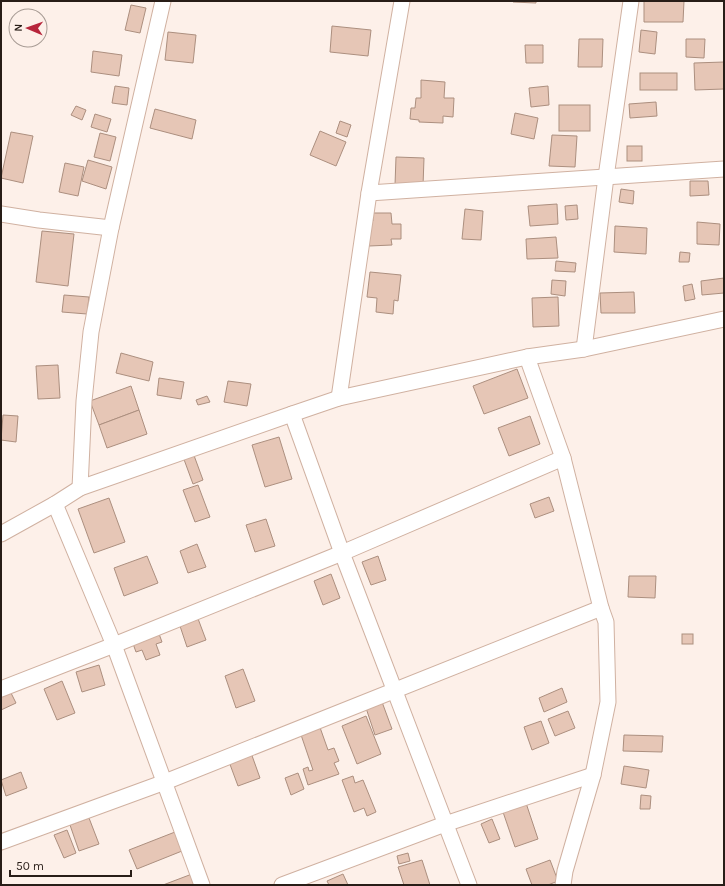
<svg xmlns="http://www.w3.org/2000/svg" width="725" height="886" font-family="Karla,sans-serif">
  <rect width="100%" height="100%" fill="#fdf0e9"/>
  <!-- building -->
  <g fill="#e6c6b6" stroke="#ac8f7f">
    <polygon points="514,1 536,1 536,3 513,2"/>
    <polygon points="644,1 684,1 683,22 644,22"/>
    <polygon points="131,5 146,8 140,33 125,30"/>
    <polygon points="332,26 371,30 368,56 330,52"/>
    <polygon points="641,30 657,32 655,54 639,52"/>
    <polygon points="168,32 196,35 193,63 165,60"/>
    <polygon points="579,39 603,39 602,67 578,67"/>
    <polygon points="686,39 705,39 704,58 686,57"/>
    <polygon points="525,45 543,45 543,63 526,63"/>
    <polygon points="93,51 122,55 119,76 91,72"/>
    <polygon points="724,62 724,89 695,90 694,63"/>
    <rect x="640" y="73" width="37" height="17"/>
    <polygon points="421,80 445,82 444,98 454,98 453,117 443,116 443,123 419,122 419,120 410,119 411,108 415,108 416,98 421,98"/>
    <polygon points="115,86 129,88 127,105 112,103"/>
    <polygon points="548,86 549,105 531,107 529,88"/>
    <polygon points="656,102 657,116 630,118 629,104"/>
    <rect x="559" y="105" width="31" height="26"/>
    <polygon points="76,106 86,110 82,120 71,115"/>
    <polygon points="155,109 196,120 192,139 150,128"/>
    <polygon points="515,113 538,118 534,139 511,134"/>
    <polygon points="95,114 111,119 107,132 91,127"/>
    <polygon points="340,121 351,125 347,137 336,133"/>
    <polygon points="320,131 346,142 336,166 310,155"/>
    <polygon points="11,132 33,136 23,183 1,178"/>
    <polygon points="100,133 116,137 110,161 94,157"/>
    <polygon points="552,135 577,136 575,167 549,166"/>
    <rect x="627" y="146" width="15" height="15"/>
    <polygon points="396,157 424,158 423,186 395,185"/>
    <polygon points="88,160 112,167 106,189 82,181"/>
    <polygon points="65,163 84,167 78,196 59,192"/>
    <polygon points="690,181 708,181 709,195 690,196"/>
    <polygon points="621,189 634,191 633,204 619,202"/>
    <polygon points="557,204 558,224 530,226 528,206"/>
    <polygon points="577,205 578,219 566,220 565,206"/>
    <polygon points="465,209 483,211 481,240 462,239"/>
    <polygon points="373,213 391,213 392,224 401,224 401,239 391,239 392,245 369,246 368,221 373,221"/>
    <polygon points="697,222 720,224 719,245 697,244"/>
    <polygon points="615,226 647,228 646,254 614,252"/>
    <polygon points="42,231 74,234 68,286 36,282"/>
    <polygon points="556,237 558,258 527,259 526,239"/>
    <polygon points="680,252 690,253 689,262 679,262"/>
    <polygon points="556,261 576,263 575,272 555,271"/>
    <polygon points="370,272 401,275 398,301 394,300 393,314 376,312 377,298 367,297"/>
    <polygon points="724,278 724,293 702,295 701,281"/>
    <polygon points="552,280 566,281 565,296 551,294"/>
    <polygon points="692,284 695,299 685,301 683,286"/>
    <polygon points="634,292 635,313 601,313 600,293"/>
    <polygon points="64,295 89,297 87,314 62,312"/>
    <polygon points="558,297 559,326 533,327 532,298"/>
    <polygon points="121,353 153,362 149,381 116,373"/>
    <polygon points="58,365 60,398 38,399 36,366"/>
    <polygon points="517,369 528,398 484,414 473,386"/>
    <polygon points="159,378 184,382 181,399 157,395"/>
    <polygon points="228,381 251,384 247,406 224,402"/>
    <polygon points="131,386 139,410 99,425 90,401"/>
    <polygon points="207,396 210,402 198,405 196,400"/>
    <polygon points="139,410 147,434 107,448 99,425"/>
    <polygon points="3,415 18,416 16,442 1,440"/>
    <polygon points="530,416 540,444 509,456 498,428"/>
    <polygon points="279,437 292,479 265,487 252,445"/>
    <polygon points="192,450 203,480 193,484 182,454"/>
    <polygon points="198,485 210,517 195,522 183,490"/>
    <polygon points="549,497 554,511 535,518 530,504"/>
    <polygon points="109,498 125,542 94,553 78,509"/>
    <polygon points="266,519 275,546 255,552 246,525"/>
    <polygon points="197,544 206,567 188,573 180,551"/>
    <polygon points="147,556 158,583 124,596 114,568"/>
    <polygon points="378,556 386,580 371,585 362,562"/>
    <polygon points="331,574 340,598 323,605 314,581"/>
    <polygon points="629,576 656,576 655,598 628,597"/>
    <polygon points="197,616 206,640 187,647 179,623"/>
    <polygon points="158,631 162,642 156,644 160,655 146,660 142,650 136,652 132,641"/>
    <rect x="682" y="634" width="11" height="10"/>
    <polygon points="99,665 105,685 82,692 76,672"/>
    <polygon points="243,669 255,701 236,708 225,676"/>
    <polygon points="62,681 75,713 57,720 44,689"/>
    <polygon points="8,687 16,703 1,710 1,690"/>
    <polygon points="562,688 567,702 544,712 539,698"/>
    <polygon points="382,702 392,729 375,735 366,708"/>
    <polygon points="568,711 575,728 555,736 548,719"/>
    <polygon points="366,716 381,754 357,764 342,726"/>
    <polygon points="317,719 328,750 334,748 339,761 334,763 339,774 308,785 303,769 308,767 309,771 313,770 298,726"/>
    <polygon points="541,721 549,743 532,750 524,727"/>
    <polygon points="624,735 663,736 662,752 623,751"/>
    <polygon points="250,750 260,778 238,786 228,759"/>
    <polygon points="624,766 649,770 646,788 621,784"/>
    <polygon points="21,772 27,788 6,796 1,780"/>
    <polygon points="298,773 304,789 291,795 285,778"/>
    <polygon points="353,776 355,783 363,780 376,812 367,816 364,808 354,812 342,780"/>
    <polygon points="641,795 651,796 650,809 640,809"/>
    <polygon points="526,803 538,839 515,847 503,812"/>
    <polygon points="89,818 99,844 79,851 70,825"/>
    <polygon points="492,819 500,839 489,843 481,824"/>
    <polygon points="67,830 76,853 64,858 54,835"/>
    <polygon points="175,832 182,851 137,869 129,850"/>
    <polygon points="408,853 410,861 399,864 397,856"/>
    <polygon points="422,860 430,885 404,885 398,867"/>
    <polygon points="550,860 558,881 548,885 532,885 526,869"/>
    <polygon points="192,874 196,885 163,885"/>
    <polygon points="343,874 348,885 329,885 327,881"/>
  </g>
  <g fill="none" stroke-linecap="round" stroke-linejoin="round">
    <defs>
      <g id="street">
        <polyline points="369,193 724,169"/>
        <polyline points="1,214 39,220 111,228"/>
        <polyline points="584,349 606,177 631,1"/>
        <polyline points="527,357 563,458 601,608 606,622 608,702 593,775 565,871 563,885"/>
        <polyline points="339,398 369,193 402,1"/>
        <polyline points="292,414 342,553 469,885"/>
        <polyline points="80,488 84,401 91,332 111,228 163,1"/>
        <polyline points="55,504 114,645 202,885"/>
        <polyline points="1,534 55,504 80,488 292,414 339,398 527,357 584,349 724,319"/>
        <polyline points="1,689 114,645 342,553 563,458"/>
        <polyline points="1,842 165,782 601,608"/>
        <polyline points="282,885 445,824 593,775"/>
      </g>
    </defs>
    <!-- street casing -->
    <use href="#street" stroke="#d0b1a1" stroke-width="17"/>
    <!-- street -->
    <use href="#street" stroke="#fff" stroke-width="15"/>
  </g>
  <!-- border -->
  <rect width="725" height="886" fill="none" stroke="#281d17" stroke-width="4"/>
  <!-- north arrow -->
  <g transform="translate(28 28) rotate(272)"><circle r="19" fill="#fdf0e9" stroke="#a89c95"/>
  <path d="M0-3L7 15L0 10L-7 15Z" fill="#b7253b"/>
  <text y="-6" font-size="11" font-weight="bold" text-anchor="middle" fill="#281d17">N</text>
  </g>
  <!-- scale -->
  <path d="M10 870v6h121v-6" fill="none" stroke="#281d17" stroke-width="2"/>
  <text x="16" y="870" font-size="12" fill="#281d17" stroke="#fdf0e9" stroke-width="3" paint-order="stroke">50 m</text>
</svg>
